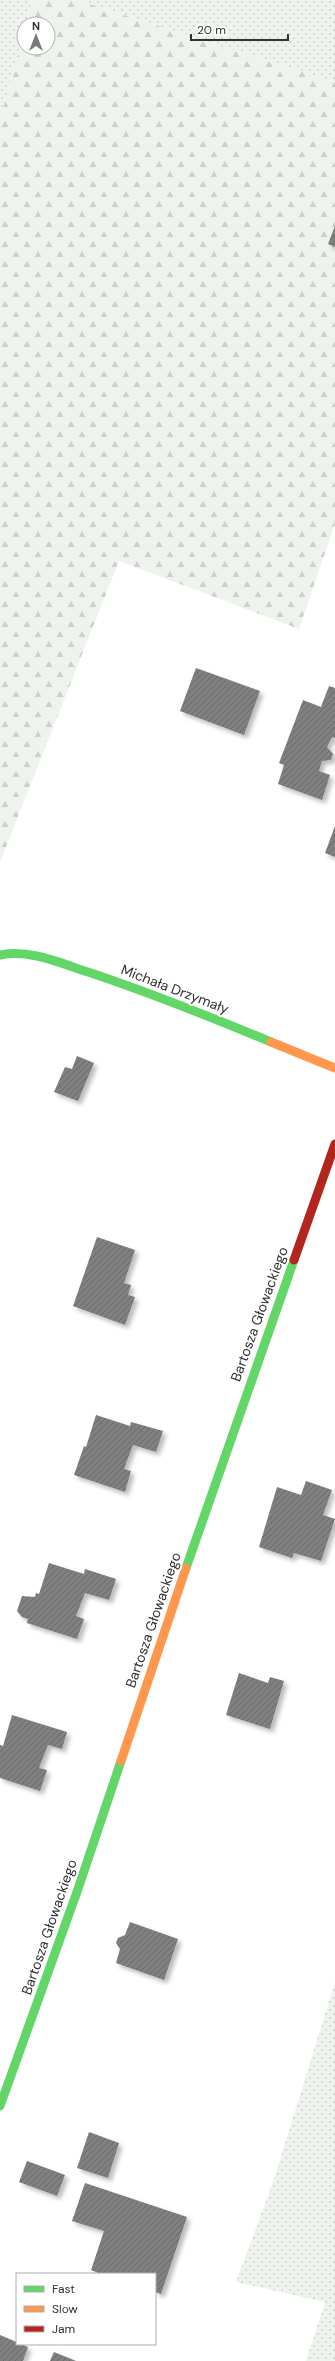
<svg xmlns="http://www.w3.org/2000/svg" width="335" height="2361" font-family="'DM Sans',sans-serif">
  <defs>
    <pattern id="green-dots" width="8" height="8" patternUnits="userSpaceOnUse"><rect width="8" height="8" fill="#eff3ed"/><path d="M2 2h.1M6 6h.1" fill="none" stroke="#cdd1cc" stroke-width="1.8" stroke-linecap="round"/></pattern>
    <pattern id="forest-firs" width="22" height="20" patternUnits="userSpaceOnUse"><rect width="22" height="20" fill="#eff3ed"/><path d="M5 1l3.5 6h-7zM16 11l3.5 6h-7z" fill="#cdd1cc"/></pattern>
    <pattern id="building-hatch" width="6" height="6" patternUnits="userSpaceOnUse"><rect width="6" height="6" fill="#808080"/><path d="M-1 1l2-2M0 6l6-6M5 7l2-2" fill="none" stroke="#696969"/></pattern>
    <filter id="shadow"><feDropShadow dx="3.5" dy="3.5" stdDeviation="2" flood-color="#0004"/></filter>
  </defs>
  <rect width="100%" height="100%" fill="#fff"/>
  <!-- green -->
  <g fill="url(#green-dots)">
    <polygon points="0,0 32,0 26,24 24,24 24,31 0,120"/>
    <polygon points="77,0 335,0 335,82"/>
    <polygon points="335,1982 335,2361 306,2361 325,2302 236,2282 274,2179"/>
  </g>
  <!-- forest -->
  <polygon fill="url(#forest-firs)" points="32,0 77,0 335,82 335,524 299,629 119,561 0,862 0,120 24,31 24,48 48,48 48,24 26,24"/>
  <!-- building -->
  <g fill="url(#building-hatch)" filter="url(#shadow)">
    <polygon points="335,226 335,247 328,244"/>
    <polygon points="196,668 260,691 244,735 180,711"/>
    <polygon points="329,686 335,688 335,738 332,737 327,747 333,754 331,760 322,761 319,771 330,775 322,800 278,784 284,765 279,763 303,700 321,707"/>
    <polygon points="335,826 335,857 325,853"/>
    <polygon points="77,1056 94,1063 78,1101 54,1092 65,1067 72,1069"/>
    <polygon points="97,1237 135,1250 124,1283 131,1285 128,1295 135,1297 125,1325 73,1306"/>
    <polygon points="96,1415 130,1426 131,1422 163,1431 156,1452 133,1445 124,1469 131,1471 125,1492 74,1475 84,1446 86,1447"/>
    <polygon points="306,1481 332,1490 323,1515 335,1519 321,1561 294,1553 292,1558 259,1547 277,1487 301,1495"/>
    <polygon points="49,1563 84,1574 85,1569 116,1579 109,1600 85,1593 76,1616 84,1619 77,1639 27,1623 28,1619 22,1617 17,1611 22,1596 35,1597 36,1593 39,1594"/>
    <polygon points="239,1673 268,1683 270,1677 284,1681 270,1729 226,1715"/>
    <polygon points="12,1715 67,1732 62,1749 48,1745 39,1768 47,1770 40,1791 0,1778 0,1745 3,1746"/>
    <polygon points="130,1922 178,1939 164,1980 116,1963 120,1949 116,1943 118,1938 125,1935"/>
    <polygon points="89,2132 119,2143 108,2178 77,2168"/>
    <polygon points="27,2161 65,2175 57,2196 19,2182"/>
    <polygon points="85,2183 187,2217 161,2294 155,2292 155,2274 101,2274 91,2270 104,2231 72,2221"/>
    <polygon points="0,2335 28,2347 23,2361 0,2361"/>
    <polygon points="54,2352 76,2361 50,2361"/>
  </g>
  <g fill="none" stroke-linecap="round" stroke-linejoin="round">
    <!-- fast -->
    <g stroke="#63d668" stroke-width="9">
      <path d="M0 955C30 949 60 963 88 972 151 993 211 1017 271 1042"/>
      <polyline points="186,1568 294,1260"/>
      <polyline points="0,2106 78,1889 121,1761"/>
    </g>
    <!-- slow -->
    <g stroke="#ff974d" stroke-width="9">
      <polyline points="271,1042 335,1068"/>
      <polyline points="121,1761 186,1568"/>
    </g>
    <!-- jam -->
    <polyline stroke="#b3261e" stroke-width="9" points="294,1260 335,1144"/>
  </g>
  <g text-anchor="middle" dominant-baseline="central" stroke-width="4" stroke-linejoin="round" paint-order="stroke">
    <!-- street labels -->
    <g font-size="14" fill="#313131" stroke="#fff">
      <text transform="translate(175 989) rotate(21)">Michała Drzymały</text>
      <text transform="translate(259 1314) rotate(-70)">Bartosza Głowackiego</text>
      <text transform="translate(153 1620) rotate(-71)">Bartosza Głowackiego</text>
      <text transform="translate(49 1927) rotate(-71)">Bartosza Głowackiego</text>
    </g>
  </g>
  <!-- legend -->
  <rect x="16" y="2273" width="140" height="72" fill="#ffffff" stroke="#adadad"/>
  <rect x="24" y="2286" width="20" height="6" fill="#63d668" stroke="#adadad"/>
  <text x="52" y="2293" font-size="12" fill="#313131">Fast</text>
  <rect x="24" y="2306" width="20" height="6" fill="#ff974d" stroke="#adadad"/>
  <text x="52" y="2313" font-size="12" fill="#313131">Slow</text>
  <rect x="24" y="2326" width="20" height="6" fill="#b3261e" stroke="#adadad"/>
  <text x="52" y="2333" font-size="12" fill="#313131">Jam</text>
  <!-- north arrow -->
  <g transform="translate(36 36)"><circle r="19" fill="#ffffff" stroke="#adadad"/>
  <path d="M0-3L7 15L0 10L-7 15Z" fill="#797979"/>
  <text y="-6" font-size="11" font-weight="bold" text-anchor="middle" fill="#313131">N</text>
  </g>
  <!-- scale -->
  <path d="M191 34v6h97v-6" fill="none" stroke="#313131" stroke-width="2"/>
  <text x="197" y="34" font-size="12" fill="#313131" stroke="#ffffff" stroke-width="3" paint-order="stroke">20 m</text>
</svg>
